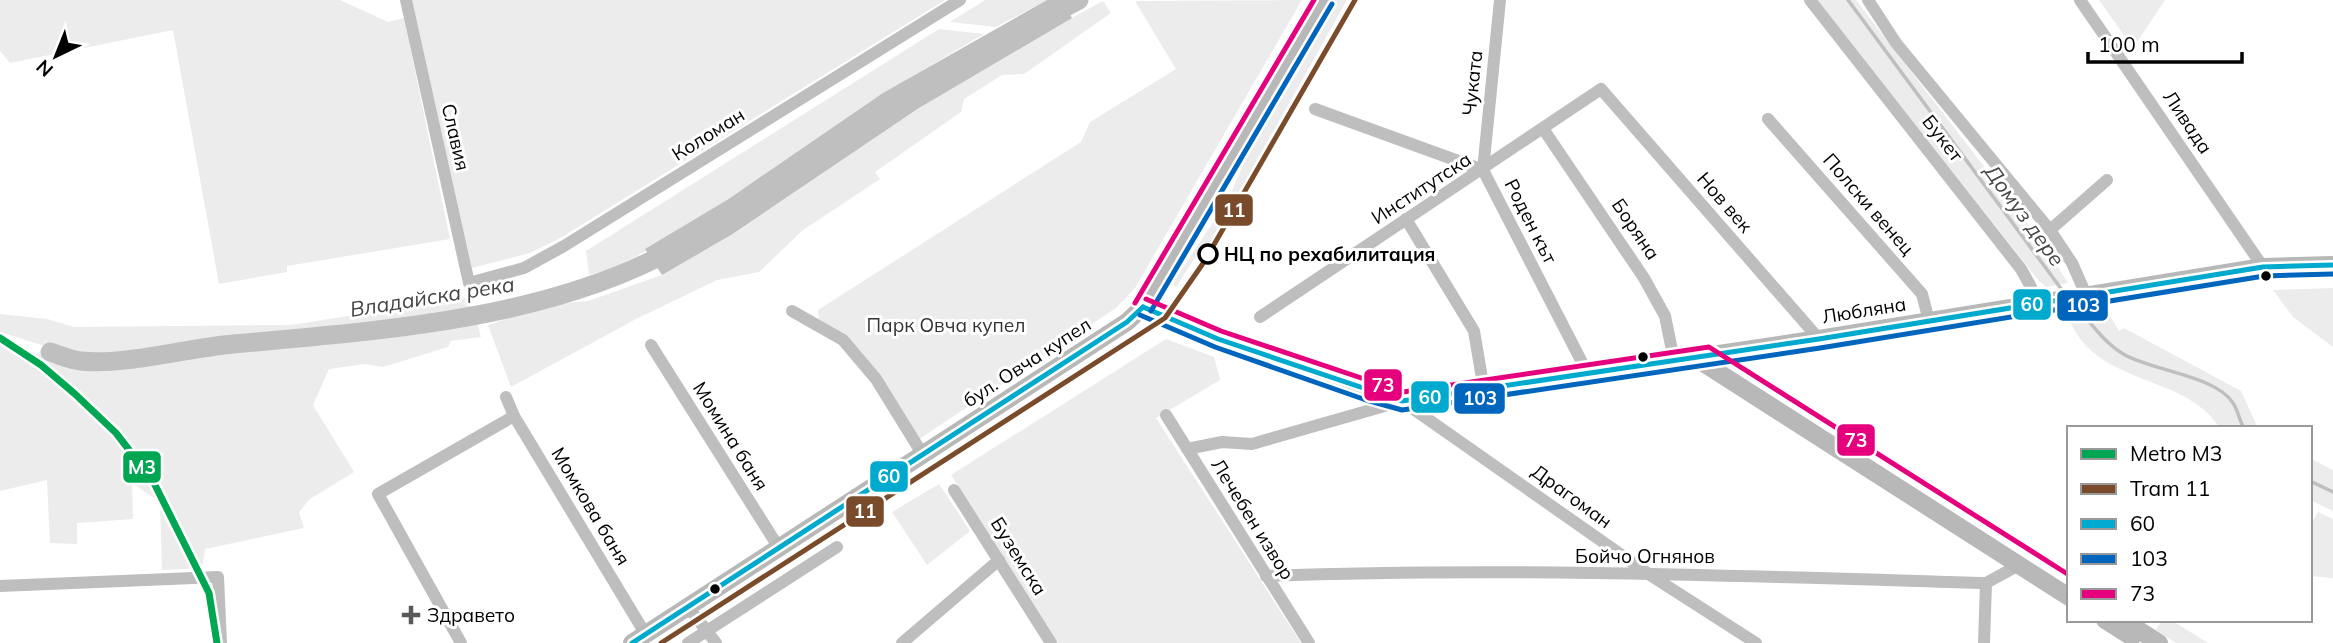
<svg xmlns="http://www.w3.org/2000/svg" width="2333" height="643" font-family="Mulish,sans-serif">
  <rect width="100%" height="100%" fill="#fff"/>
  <!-- green -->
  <g fill="#ececec">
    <polygon points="0,0 340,0 388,22 404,18 450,239 287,266 287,272 219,284 173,30 10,63 0,51"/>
    <polygon points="412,0 945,0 562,237 530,253 472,268"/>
    <polygon points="985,0 1047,0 996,27 950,22"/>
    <polygon points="1302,0 1135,288 1116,308 918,440 879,377 819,322 818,310 1081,142 1090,122 1176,69 1135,1"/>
    <polygon points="1334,0 1347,0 1210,244 1204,244 1176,287 1172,284 1228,200 1249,151"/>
    <polygon points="1817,0 1856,0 2039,238 2068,283 2046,287 2039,281"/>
    <polygon points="2099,0 2165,0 2133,48"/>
    <polygon points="1103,1 1111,13 1024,74 1002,75 964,99 961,112 875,172 880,179 803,230 759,272 717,280 636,319 511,387 488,325 552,304 588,301 662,275 731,235 919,108 1024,44"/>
    <path d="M939 29 984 34C903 80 827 132 751 184 709 212 635 265 589 275L586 251Z"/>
    <polygon points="2333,288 2333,347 2293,317 2273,290"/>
    <polygon points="469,297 471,309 290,334 184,344 107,357 80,357 0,332 0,314 47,319 74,327 291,325"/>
    <path d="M2109 314 2119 331 2124 328 2241 391 2258 428H2220C2185 373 2098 387 2070 321Z"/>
    <polygon points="477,323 481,337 451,341 448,347 383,367 365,364 329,369 313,405 354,472 310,499 299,512 304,528 205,549 202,568 162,570 160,502 132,483 133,519 77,523 77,544 50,543 47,480 0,491 0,343 83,367 117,366 209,351 303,345"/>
    <polygon points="1166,339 1214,357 1220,380 1156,418 1301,643 1057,643 951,475"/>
    <polygon points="2310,458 2333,470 2333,511 2310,500"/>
    <polygon points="939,484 970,531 927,565 892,512"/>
    <polygon points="2318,512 2333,519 2333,578 2310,576 2310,526"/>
    <polygon points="2162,620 2171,620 2208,643 2176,643 2156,630"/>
  </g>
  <!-- water -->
  <polygon fill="#bfbfbf" points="1047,0 1062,0 1072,18 919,108 731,235 662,275 645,249 727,200 883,93"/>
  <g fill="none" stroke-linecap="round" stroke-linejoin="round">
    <!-- stream -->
    <g stroke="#bfbfbf" stroke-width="3.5">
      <polyline points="1848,0 2065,294"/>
      <path d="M2075 305C2090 322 2105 344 2125 355 2154 371 2216 376 2233 403 2238 410 2239 420 2244 428"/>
      <polyline points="2310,481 2333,492"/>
    </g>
    <!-- river -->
    <g stroke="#bfbfbf" stroke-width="19">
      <polyline points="1043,19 1079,0"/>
      <path d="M50 352C60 355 70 360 81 361 123 366 188 348 233 344 378 331 547 320 676 248"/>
    </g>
    <!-- street -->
    <g stroke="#bebebe" stroke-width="12">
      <polyline points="406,0 469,283 524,268 564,246 960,0"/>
      <polyline points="1810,0 2021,269 2031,287 2034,305"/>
      <polyline points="1868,0 1896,43 2050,230 2072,263 2087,297"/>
      <polyline points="2080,0 2263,267"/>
      <polyline points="1315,109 1483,170 1588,374"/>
      <polyline points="1768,119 1922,294 1929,321"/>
      <polyline points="1544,130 1644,278 1665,316 1674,360"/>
      <polyline points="1483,170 1500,0"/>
      <polyline points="1406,219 1474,331 1484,390"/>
      <polyline points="2050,230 2107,180"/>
      <polyline points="792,311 843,340 876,379 923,455"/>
      <polyline points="1260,317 1601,89 1819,339"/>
      <polyline points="651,345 779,548"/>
      <polyline points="506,397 514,416 646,635"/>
      <polyline points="1166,415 1309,643"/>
      <polyline points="1187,449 1222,442 1252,444 1402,401 1650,575 1756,643"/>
      <polyline points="954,490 1051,643"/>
      <path d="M1266 576C1506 567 1747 576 1986 583L2019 565"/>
      <polyline points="0,586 218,577 221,643"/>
      <polyline points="688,607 716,643"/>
      <polyline points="461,643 378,494 514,416"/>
      <polyline points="688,643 837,547"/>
      <polyline points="902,643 999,560"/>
      <polyline points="1984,643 1986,583"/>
    </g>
    <!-- secondary -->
    <g stroke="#b8b8b8" stroke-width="18">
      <polyline points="1143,307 1218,339 1369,392 1402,401 1819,339 2263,267 2333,265"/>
      <polyline points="1694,357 2069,597"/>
      <polyline points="2105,620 2132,637"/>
      <polyline points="2123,620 2159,643"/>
      <polyline points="632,643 1127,322 1143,307 1324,0"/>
    </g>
    <defs>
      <g id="bus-1">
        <polyline points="1143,307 1218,339 1402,401 1819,339 2263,267 2333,265"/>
        <polyline points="632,643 1127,322 1143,307"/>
      </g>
      <g id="bus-2">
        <polyline points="1151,311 1332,4"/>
        <polyline points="1140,315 1215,347 1366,400 1402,410 1820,348 2264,276 2333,274"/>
      </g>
      <g id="bus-3">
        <polyline points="1146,299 1221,331 1403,392 1709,347 2069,575"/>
        <polyline points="1135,303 1314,0"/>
      </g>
    </defs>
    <!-- bus-1 casing -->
    <use href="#bus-1" stroke="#fff" stroke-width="10"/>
    <!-- bus-2 casing -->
    <use href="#bus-2" stroke="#fff" stroke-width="10"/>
    <!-- bus-3 casing -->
    <use href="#bus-3" stroke="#fff" stroke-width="10"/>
    <!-- bus-1 -->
    <use href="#bus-1" stroke="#00a9ce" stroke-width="5"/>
    <!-- bus-2 -->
    <use href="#bus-2" stroke="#0065bd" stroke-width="5"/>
    <!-- bus-3 -->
    <use href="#bus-3" stroke="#e5007d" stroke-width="5"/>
    <defs>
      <polyline id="tram-1" points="661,643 1165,318 1204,262 1355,0"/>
    </defs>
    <!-- tram-1 casing -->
    <use href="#tram-1" stroke="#fff" stroke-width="10"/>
    <!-- tram-1 -->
    <use href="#tram-1" stroke="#7a4b2a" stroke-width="5"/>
    <defs>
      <polyline id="metro-1" points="0,338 41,365 75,394 116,433 153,481 209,593 217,643"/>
    </defs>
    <!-- metro-1 casing -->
    <use href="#metro-1" stroke="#fff" stroke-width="12"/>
    <!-- metro-1 -->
    <use href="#metro-1" stroke="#00a651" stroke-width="7"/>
  </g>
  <!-- markers -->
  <circle fill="#fff" stroke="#000" stroke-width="3.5" cx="1208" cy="254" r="9"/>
  <g fill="#000" stroke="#fff" stroke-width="2.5">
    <circle cx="2266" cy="276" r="6"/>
    <circle cx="1643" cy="357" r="6"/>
    <circle cx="715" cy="589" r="6"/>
  </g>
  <path fill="#595959" stroke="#fff" stroke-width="2.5" d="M407.5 604.5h7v7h7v7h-7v7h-7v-7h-7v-7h7z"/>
  <g text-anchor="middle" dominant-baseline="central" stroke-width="6" stroke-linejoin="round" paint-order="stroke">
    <!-- street labels -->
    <g font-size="19" fill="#000" stroke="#fff">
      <text transform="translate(1472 83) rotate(-84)">Чуката</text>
      <text transform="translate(2188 122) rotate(56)">Ливада</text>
      <text transform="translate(708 134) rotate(-32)">Коломан</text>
      <text transform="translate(456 137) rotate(77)">Славия</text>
      <text transform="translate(1943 138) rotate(52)">Букет</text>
      <text transform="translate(1421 188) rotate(-33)">Институтска</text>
      <text transform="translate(1725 202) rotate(49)">Нов век</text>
      <text transform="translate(1869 204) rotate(49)">Полски венец</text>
      <text transform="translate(1531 221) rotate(63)">Роден кът</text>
      <text transform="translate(1636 229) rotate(56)">Боряна</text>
      <text transform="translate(1864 310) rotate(-9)">Любляна</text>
      <text transform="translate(1027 362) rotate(-33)">бул. Овча купел</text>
      <text transform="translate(731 436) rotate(58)">Момина баня</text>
      <text transform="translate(1572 496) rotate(36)">Драгоман</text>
      <text transform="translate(591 506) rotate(59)">Момкова баня</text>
      <text transform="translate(1253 519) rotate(58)">Лечебен извор</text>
      <text transform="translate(1019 556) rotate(58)">Буземска</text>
      <text x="1645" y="556">Бойчо Огнянов</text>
    </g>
    <!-- stop labels -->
    <g font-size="19" font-weight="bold" fill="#000" stroke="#fff" text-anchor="start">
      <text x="1224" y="254">НЦ по рехабилитация</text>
    </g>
    <!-- park labels -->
    <g font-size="19" fill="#333" stroke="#fff">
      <text x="946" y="325">Парк Овча купел</text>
    </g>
    <!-- poi labels -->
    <g font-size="19" fill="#000" stroke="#fff" text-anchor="start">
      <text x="427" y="615">Здравето</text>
    </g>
    <!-- water labels -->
    <g font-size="21" font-style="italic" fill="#444" stroke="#fff">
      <text transform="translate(2025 215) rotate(54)">Домуз дере</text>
      <text transform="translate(432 296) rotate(-9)">Владайска река</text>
    </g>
  </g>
  <g stroke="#fff" stroke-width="2.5">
    <rect x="1214" y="193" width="40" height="34" rx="7" fill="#7a4b2a"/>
    <rect x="2012" y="288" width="40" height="33" rx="7" fill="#00a9ce"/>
    <rect x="2056" y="289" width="53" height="33" rx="7" fill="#0065bd"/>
    <rect x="1363" y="368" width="40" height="34" rx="7" fill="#e5007d"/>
    <rect x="1410" y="380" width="40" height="34" rx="7" fill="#00a9ce"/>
    <rect x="1453" y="382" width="53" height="33" rx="7" fill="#0065bd"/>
    <rect x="1836" y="423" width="40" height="34" rx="7" fill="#e5007d"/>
    <rect x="122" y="450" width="40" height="34" rx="7" fill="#00a651"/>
    <rect x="869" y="460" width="40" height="33" rx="7" fill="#00a9ce"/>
    <rect x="845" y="495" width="40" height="33" rx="7" fill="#7a4b2a"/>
  </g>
  <g font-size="19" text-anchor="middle" font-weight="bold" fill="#fff">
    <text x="1234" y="217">11</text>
    <text x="2032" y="311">60</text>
    <text x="2083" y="312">103</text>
    <text x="1383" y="392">73</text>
    <text x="1430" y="404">60</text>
    <text x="1480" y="405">103</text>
    <text x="1856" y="447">73</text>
    <text x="142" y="474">M3</text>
    <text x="889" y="483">60</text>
    <text x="865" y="518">11</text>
  </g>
  <!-- legend -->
  <rect x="2067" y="426" width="245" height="196" fill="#ffffff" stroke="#999999" stroke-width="2"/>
  <rect x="2081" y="449" width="35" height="10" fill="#00a651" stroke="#999999" stroke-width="2"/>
  <text x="2130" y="461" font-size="21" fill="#000000">Metro M3</text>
  <rect x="2081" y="484" width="35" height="10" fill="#7a4b2a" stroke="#999999" stroke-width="2"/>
  <text x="2130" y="496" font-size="21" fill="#000000">Tram 11</text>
  <rect x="2081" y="519" width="35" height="10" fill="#00a9ce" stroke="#999999" stroke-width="2"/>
  <text x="2130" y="531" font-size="21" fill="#000000">60</text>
  <rect x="2081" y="554" width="35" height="10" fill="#0065bd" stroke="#999999" stroke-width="2"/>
  <text x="2130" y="566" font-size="21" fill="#000000">103</text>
  <rect x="2081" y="589" width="35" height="10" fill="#e5007d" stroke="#999999" stroke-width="2"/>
  <text x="2130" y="601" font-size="21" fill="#000000">73</text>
  <!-- north arrow -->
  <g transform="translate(56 56) rotate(223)" stroke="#ffffff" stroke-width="5" paint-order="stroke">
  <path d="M0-5L12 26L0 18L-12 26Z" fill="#000000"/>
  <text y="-10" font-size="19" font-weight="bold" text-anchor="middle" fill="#000000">N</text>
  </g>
  <!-- scale -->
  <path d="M2088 52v10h154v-10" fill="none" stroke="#000000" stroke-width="3.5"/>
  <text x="2098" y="52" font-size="21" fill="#000000" stroke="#ffffff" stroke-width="5" paint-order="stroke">100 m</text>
</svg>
